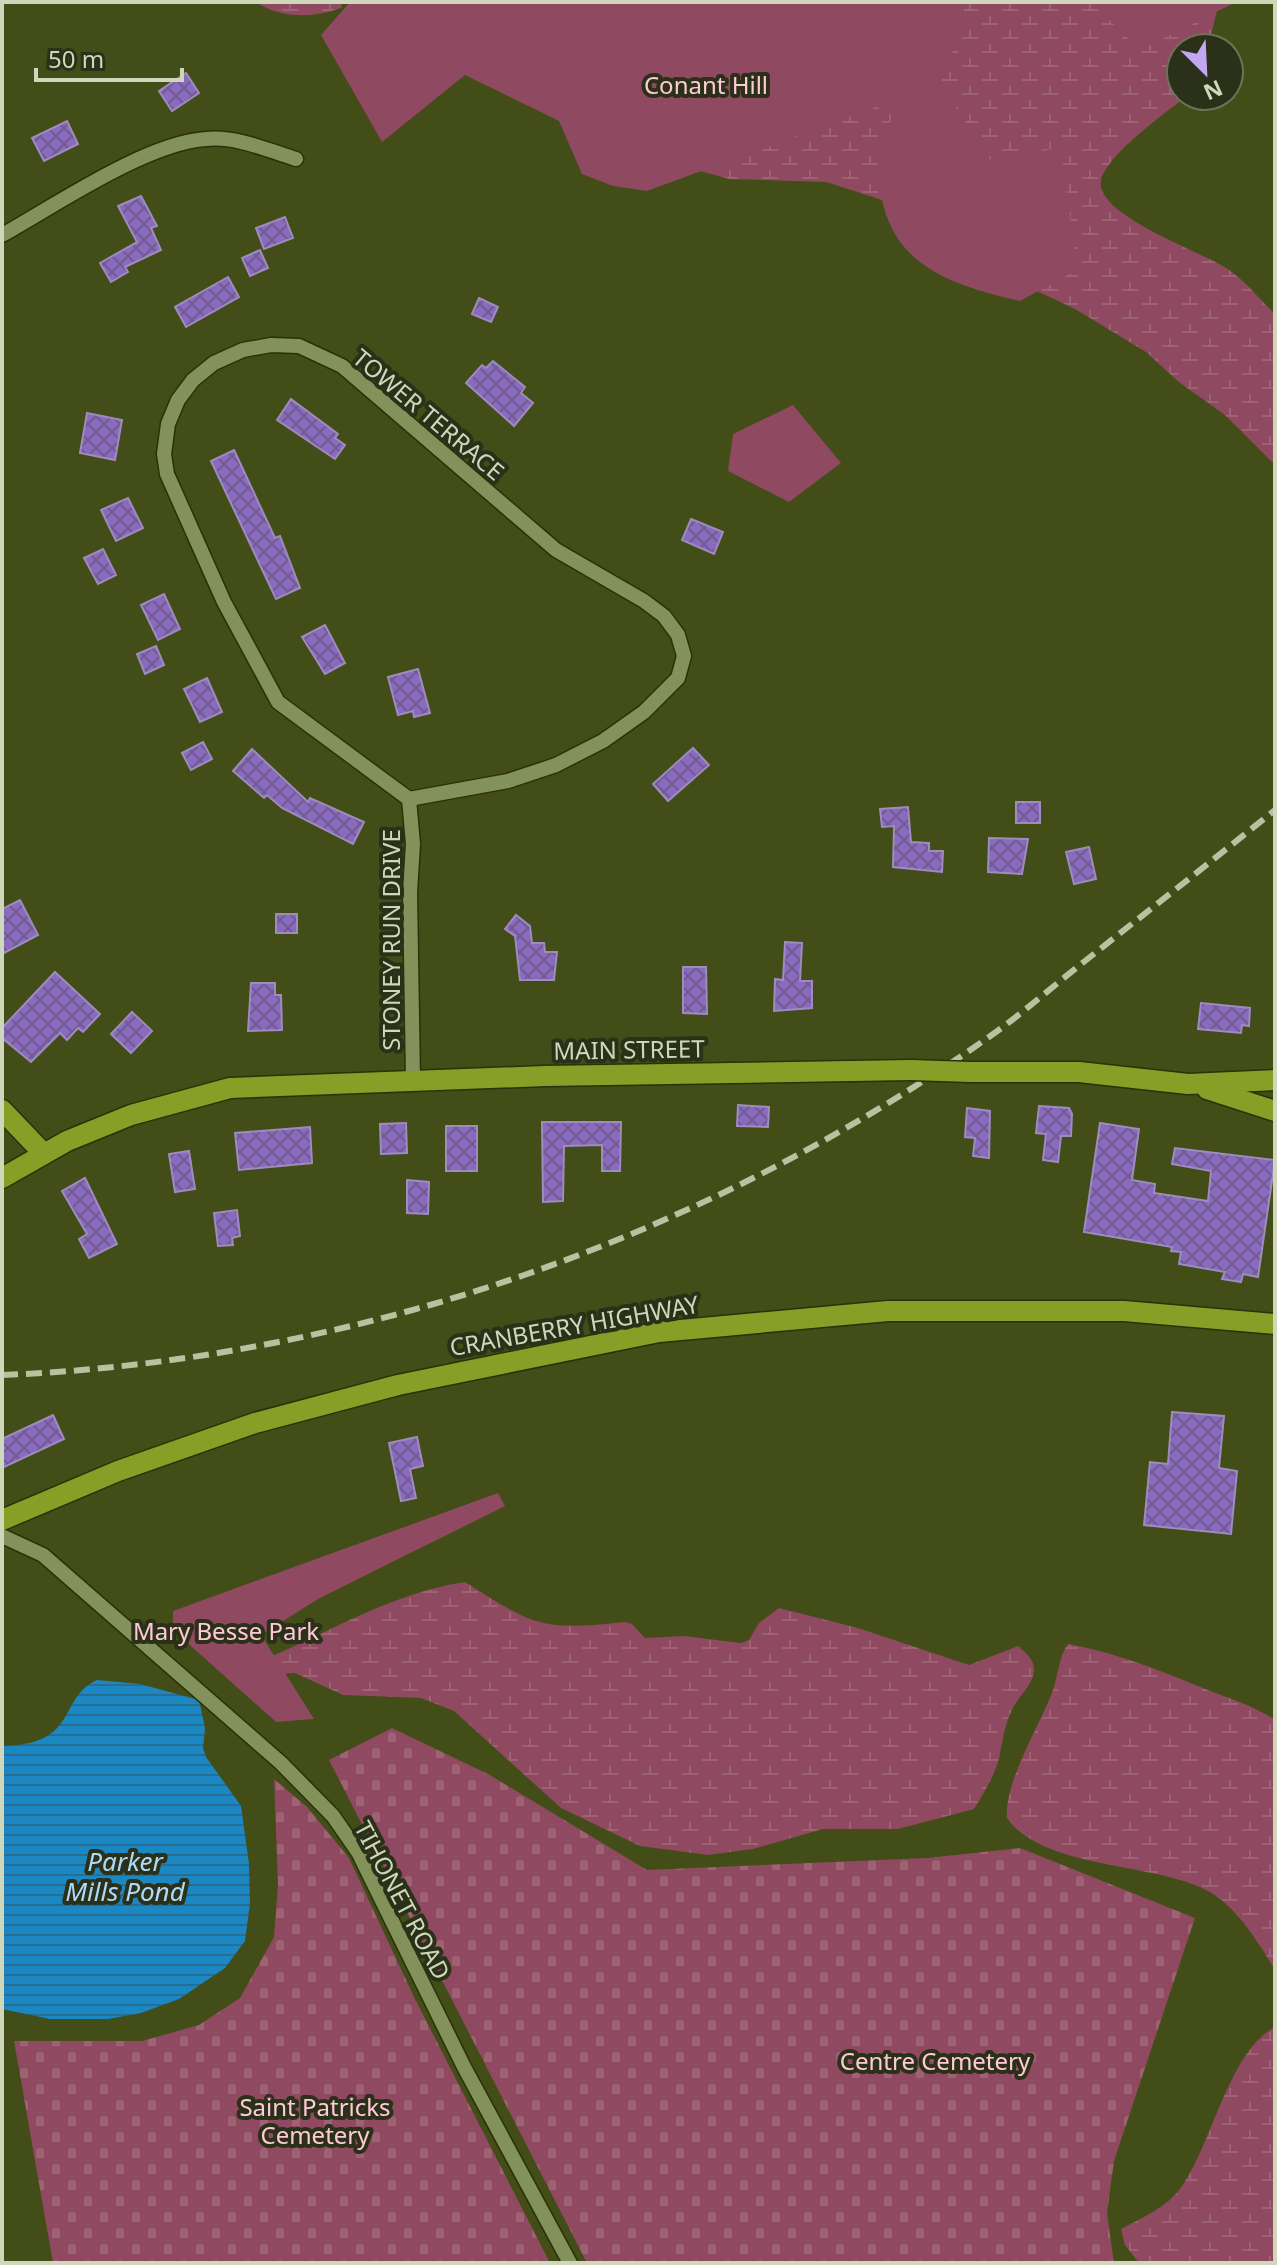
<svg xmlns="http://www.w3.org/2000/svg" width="1277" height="2265" font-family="'Noto Sans',sans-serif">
  <defs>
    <pattern id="wetland-marsh" width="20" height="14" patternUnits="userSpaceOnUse" patternTransform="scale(2)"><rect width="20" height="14" fill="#8f4960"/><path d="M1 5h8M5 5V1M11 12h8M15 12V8" fill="none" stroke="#9e6275"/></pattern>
    <pattern id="cemetery-stones" width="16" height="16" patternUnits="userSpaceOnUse" patternTransform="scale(2)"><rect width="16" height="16" fill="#8f4960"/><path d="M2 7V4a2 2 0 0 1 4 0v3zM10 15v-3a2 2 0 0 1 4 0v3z" fill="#9e6275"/></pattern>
    <pattern id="water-rules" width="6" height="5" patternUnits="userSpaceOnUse" patternTransform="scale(2)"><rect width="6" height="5" fill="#1b87c3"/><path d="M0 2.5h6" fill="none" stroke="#276e92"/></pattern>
    <pattern id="building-cross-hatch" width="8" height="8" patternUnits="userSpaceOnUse" patternTransform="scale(2)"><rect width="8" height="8" fill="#8a6abe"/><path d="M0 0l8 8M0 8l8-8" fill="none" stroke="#6f5b8f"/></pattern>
  </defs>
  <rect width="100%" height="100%" fill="#424d17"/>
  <!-- wetland -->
  <g fill="url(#wetland-marsh)">
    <path d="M256 2H343L341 8C314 18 281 19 256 2Z"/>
    <path d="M452 2H1219L1208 48H1181L1182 100C1162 115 1105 157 1101 181 1095 214 1198 251 1221 265 1243 277 1257 297 1275 314V465L1225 415 1180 383 1146 352 1075 309 988 268 920 220 879 199 826 182 729 179 657 159Z"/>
    <path d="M465 1582C534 1626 542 1631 625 1622L632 1624 645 1638 684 1636 741 1643 749 1640 759 1623 779 1608 858 1628 969 1665 1018 1646C1026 1653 1035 1660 1034 1671 1032 1687 1018 1696 1012 1710 1005 1723 1002 1743 999 1759 995 1774 983 1795 974 1809L898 1829H823L753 1849 708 1855 640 1846 561 1808 454 1711 421 1698 343 1695 295 1673 265 1675 270 1657C335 1629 393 1593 465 1582Z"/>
    <path d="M1068 1644C1118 1653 1161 1671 1208 1690 1231 1699 1254 1706 1275 1720V1970C1259 1943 1236 1906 1208 1891 1155 1862 1044 1870 1007 1818 1004 1781 1040 1726 1053 1690 1058 1675 1059 1656 1068 1644Z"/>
    <path d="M1275 2027V2263H1139L1125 2245 1121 2229C1143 2217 1168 2207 1182 2186 1212 2144 1229 2051 1275 2027Z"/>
  </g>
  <!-- cemetery -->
  <g fill="url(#cemetery-stones)">
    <polygon points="392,1728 488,1774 647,1870 927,1858 1020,1848 1195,1918 1114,2161 1107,2213 1114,2263 587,2263 329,1760"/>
    <polygon points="274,1779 307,1807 349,1858 414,1997 550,2263 53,2263 14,2041 142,2041 199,2025 240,1998 274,1937 278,1884"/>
  </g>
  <!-- park -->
  <g fill="#8f4960">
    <path d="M350 2H966L946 75 937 80 992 162 1061 147 1077 270 1020 301C946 284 884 263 879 176 878 149 891 123 898 99L647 191 613 186 582 174 559 121 465 75 382 142 321 35Z"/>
    <polygon points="1091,2 1236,2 1140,50"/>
    <polygon points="793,405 841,463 789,502 728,471 733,434"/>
    <polygon points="498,1493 505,1506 318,1599 261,1635 314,1719 276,1722 173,1630 173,1611"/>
  </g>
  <!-- water -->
  <path fill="url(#water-rules)" d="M97 1680 140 1684 199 1700 205 1728 203 1748 206 1757 241 1806 249 1864 250 1903 245 1941 225 1968 179 1999 141 2013 108 2019H50L2 2009V1746C80 1745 57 1698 97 1680Z"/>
  <!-- building -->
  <g fill="url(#building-cross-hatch)" stroke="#9e8cc0" stroke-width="2">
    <polygon points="186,73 199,93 172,111 159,91"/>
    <polygon points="67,121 78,144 44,161 32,138"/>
    <polygon points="141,196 157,226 151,228 161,250 125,267 128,272 111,282 100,263 137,242 118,206"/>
    <polygon points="285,217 293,238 264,249 256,228"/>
    <polygon points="260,250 268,268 250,276 242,258"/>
    <polygon points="228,277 239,297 186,327 175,307"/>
    <polygon points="479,298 498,307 491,322 472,314"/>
    <polygon points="493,361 525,387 521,393 533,403 514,426 466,383 482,365 486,368"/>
    <polygon points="291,399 338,434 335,438 345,445 335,459 277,420"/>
    <polygon points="87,413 122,420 115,460 80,453"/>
    <polygon points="234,450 275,538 280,536 300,588 276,599 211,461"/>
    <polygon points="128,498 143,528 116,541 101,510"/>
    <polygon points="691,519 723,532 714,554 682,540"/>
    <polygon points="103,549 116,575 98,584 84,558"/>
    <polygon points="164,594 180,629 158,640 141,605"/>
    <polygon points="325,625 345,663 325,674 302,637"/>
    <polygon points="156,646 164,665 145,674 137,654"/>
    <polygon points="418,669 430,713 414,717 413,711 398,715 388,677"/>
    <polygon points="207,678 222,712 200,722 184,689"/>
    <polygon points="203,742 212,759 191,770 182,753"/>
    <polygon points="693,748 709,765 668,801 653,784"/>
    <polygon points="252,749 308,802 310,798 364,822 353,844 282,808 267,795 264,798 233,771"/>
    <rect x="1016" y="802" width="24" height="21"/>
    <polygon points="908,807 911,842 929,843 929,851 943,851 942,872 893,867 894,826 882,827 880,809"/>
    <polygon points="989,838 1028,839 1022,874 988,872"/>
    <polygon points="1089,847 1096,879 1074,884 1066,852"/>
    <polygon points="20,900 38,935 2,954 2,909"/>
    <rect x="276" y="914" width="21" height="19"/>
    <polygon points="516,915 530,926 532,943 544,943 545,952 557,952 554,980 520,980 515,936 505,929"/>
    <polygon points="785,942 802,943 800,981 812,981 812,1008 774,1011 775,979 783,980"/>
    <polygon points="683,967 706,967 707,1014 683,1013"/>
    <polygon points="55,972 100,1014 83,1032 78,1028 67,1040 60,1033 31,1062 2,1038 2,1028"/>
    <polygon points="251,983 275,983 275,995 281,995 282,1030 248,1031"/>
    <polygon points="1201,1003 1250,1008 1249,1026 1242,1025 1241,1033 1198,1029"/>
    <polygon points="132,1012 152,1031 131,1053 111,1034"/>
    <polygon points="738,1105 769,1107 768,1127 737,1126"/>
    <polygon points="1039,1106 1069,1108 1072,1114 1071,1136 1061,1136 1058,1162 1043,1160 1046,1134 1036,1133"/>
    <polygon points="967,1108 990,1111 989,1158 973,1156 975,1138 965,1137"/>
    <polygon points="542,1122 621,1122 620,1171 602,1171 602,1145 564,1146 563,1201 543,1202"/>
    <polygon points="406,1123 407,1153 381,1154 380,1124"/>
    <polygon points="1100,1123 1139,1129 1132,1180 1155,1184 1154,1193 1208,1201 1211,1171 1172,1164 1175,1148 1275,1160 1258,1277 1243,1274 1241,1282 1222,1279 1225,1272 1179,1264 1181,1252 1171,1251 1172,1247 1084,1232"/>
    <rect x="446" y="1126" width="31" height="45"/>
    <polygon points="310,1127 312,1163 239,1170 235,1133"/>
    <polygon points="189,1151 195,1189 175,1192 169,1154"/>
    <polygon points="85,1178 117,1244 89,1258 79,1239 87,1234 62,1191"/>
    <polygon points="407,1180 429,1182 428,1214 407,1213"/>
    <polygon points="237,1210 240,1236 232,1238 233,1245 218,1246 214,1213"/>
    <polygon points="1172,1412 1224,1416 1219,1468 1237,1471 1231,1534 1144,1525 1150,1462 1168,1464"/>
    <polygon points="53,1415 64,1439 2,1468 2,1439"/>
    <polygon points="417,1437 423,1466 410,1469 416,1498 401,1501 389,1443"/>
  </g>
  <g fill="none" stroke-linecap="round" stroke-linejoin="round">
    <defs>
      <g id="minor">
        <path d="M2 235C56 205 146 143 206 139 236 136 267 150 296 159"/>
        <polygon points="271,345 299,346 342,366 556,550 644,601 664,616 678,635 684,656 678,678 644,712 603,741 556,765 508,781 409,799 278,702 224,602 167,474 164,454 168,424 178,400 193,380 214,363 243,350"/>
        <polyline points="409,799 413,844 410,892 413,1080"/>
        <polyline points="2,1536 43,1555 281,1763 333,1816 358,1852 464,2067 570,2263"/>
      </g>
      <g id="major">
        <polyline points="970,1072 1079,1072 1188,1084 1275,1080"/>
        <polyline points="1207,1089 1275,1111"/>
        <polyline points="2,1110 44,1154"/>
        <polyline points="2,1178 67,1141 131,1115 230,1088 545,1076 911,1070"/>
        <polyline points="2,1520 118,1471 255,1423 398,1385 659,1332 888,1311 1124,1311 1275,1324"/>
      </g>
    </defs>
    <!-- minor casing -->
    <use href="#minor" stroke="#293208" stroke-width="17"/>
    <!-- major casing -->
    <use href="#major" stroke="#293208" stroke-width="23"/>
    <!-- minor -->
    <use href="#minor" stroke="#83915a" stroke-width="14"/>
    <!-- major -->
    <use href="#major" stroke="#899e27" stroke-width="20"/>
    <!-- rail -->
    <path stroke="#b9c1a1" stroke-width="6" stroke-dasharray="16 8" stroke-linecap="butt" d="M2 1375C355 1361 701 1239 989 1037 1022 1014 1053 986 1085 961 1148 911 1212 861 1275 810"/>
    <defs>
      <polyline id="major-bridge" points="911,1070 970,1072"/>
    </defs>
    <!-- major-bridge casing -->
    <use href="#major-bridge" stroke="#293208" stroke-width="23" stroke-linecap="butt"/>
    <!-- major-bridge -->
    <use href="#major-bridge" stroke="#899e27" stroke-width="20"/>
  </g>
  <g text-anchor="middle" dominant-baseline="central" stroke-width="8" stroke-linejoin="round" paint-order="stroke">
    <!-- park labels -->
    <g font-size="24" fill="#ffc9d8" stroke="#2b3019">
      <text x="706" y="84">Conant Hill</text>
      <text x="226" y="1630">Mary Besse Park</text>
      <text x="935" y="2060">Centre Cemetery</text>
      <text x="315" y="2106">Saint Patricks<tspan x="315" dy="28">Cemetery</tspan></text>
    </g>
    <!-- street labels -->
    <g font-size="24" fill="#cfd7bb" stroke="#2b3019">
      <text transform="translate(429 414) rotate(40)">TOWER TERRACE</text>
      <text transform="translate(390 940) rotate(-90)">STONEY RUN DRIVE</text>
      <text transform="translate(629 1049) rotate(-1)">MAIN STREET</text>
      <text transform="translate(574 1325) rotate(-10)">CRANBERRY HIGHWAY</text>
      <text transform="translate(403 1900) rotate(62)">TIHONET ROAD</text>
    </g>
    <!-- water labels -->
    <g font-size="26" font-style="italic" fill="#aed9f9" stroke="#2b3019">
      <text x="125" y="1861">Parker<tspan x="125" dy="30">Mills Pond</tspan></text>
    </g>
  </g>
  <!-- border -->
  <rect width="1277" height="2265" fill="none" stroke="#cfd7bb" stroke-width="8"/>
  <!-- north arrow -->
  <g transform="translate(1205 72) rotate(156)"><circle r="38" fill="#2b3019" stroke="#6d735a" stroke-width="2"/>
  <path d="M0-6L14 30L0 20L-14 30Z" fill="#c2a8f2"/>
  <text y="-12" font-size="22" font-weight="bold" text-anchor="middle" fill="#cfd7bb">N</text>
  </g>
  <!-- scale -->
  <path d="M36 68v12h146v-12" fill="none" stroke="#cfd7bb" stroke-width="4"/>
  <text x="48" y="68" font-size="24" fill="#cfd7bb" stroke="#2b3019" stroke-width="6" paint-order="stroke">50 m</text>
</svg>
